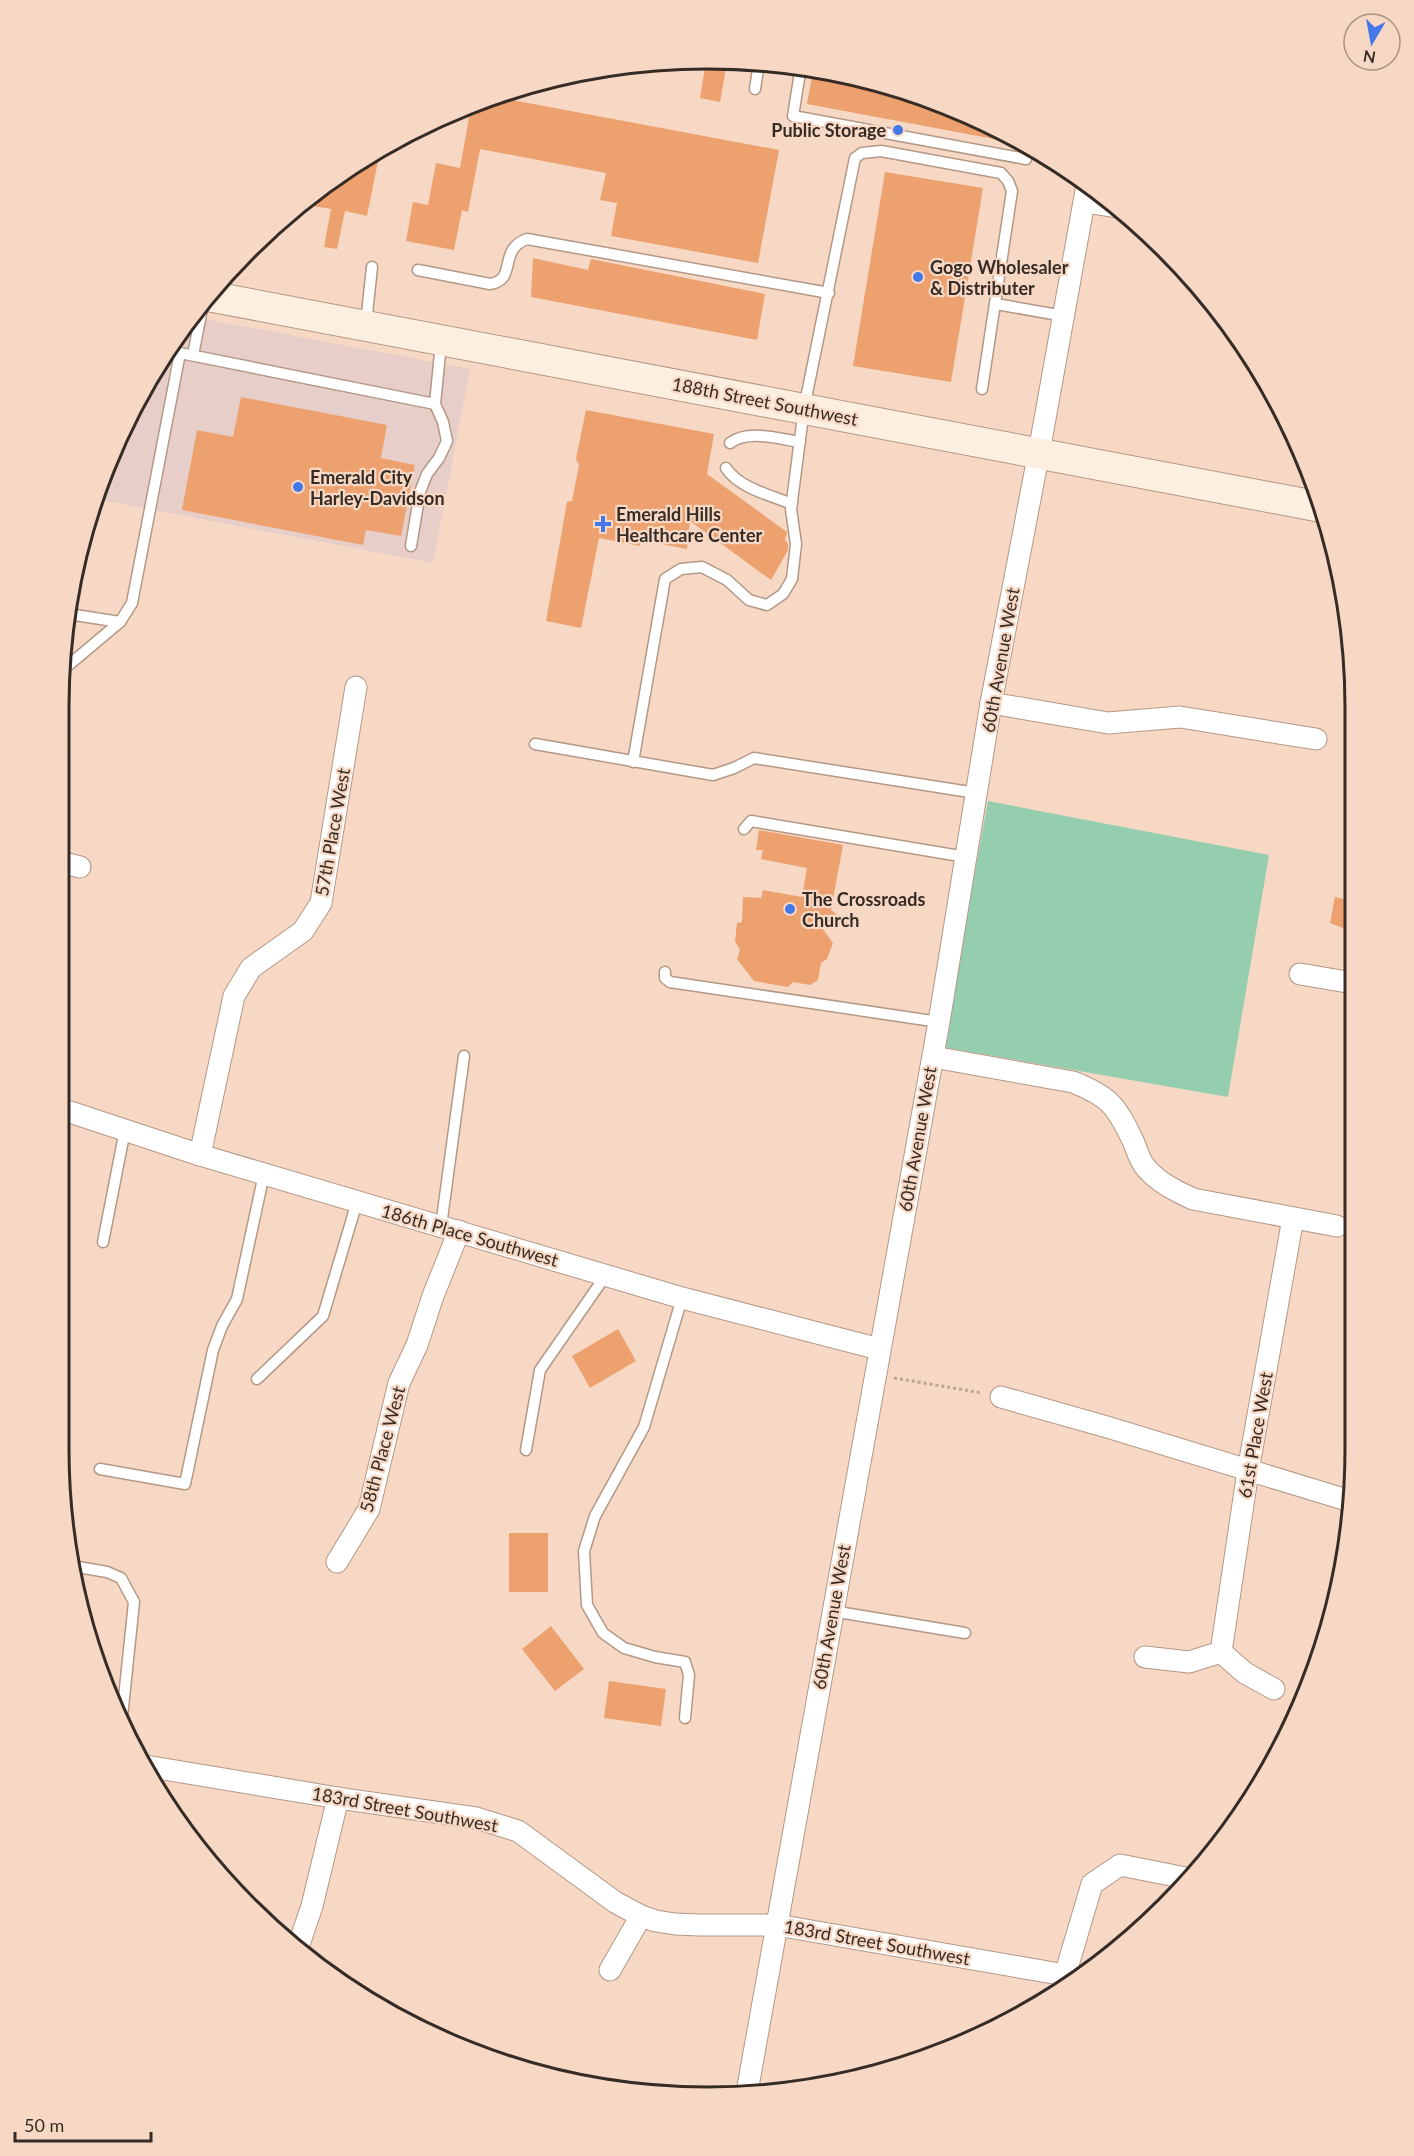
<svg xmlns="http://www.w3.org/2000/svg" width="1414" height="2156" font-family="Lato,sans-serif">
  <rect width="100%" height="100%" fill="#f6d8c5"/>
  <!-- commercial -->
  <polygon fill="#e8cec9" points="194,317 470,369 433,563 96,499 125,420"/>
  <!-- green -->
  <polygon fill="#95ceaf" points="988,801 1269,855 1228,1097 942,1047"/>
  <!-- building -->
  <g fill="#eca16e">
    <polygon points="706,61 727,62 720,102 700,98"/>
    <polygon points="813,71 915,93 1012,137 1010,142 807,104"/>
    <polygon points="496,97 779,150 758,263 611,236 617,203 600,200 606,173 480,149 468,212 462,210 454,250 406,241 413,202 428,205 436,163 460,168 471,106"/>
    <polygon points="380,151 367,216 345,211 337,249 324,247 331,209 300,204 312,193"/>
    <polygon points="885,172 983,188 951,382 853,366"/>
    <polygon points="533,258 588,270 591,259 765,294 757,340 531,297"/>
    <polygon points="241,397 387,425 381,458 415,465 401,536 366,530 363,545 182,510 197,430 233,437"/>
    <polygon points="586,410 714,434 707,474 787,532 785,540 788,544 788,550 771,580 690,521 687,549 640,540 640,546 599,538 581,628 546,621 567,502 572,501 579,465 576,459"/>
    <polygon points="759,830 843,845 831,910 851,925 817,921 833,943 827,959 821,963 818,980 810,985 793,982 788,987 754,981 737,959 740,950 735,941 737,923 742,922 743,897 761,898 763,890 802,897 807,868 761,859 763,850 756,850"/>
    <polygon points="1335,897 1353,901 1353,932 1330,923"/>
    <polygon points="618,1329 636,1361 590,1388 572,1356"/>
    <rect x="509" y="1533" width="39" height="59"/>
    <polygon points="551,1626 584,1669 555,1691 522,1649"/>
    <polygon points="609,1681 666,1689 661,1726 604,1718"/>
  </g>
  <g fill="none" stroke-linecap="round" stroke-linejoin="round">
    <defs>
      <g id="lane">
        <polyline points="801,66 793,116 1026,159 1029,144"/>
        <polyline points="755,89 759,63"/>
        <path d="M418 270 490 284C518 280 497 250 527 239L829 293"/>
        <polyline points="996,304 1064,316"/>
        <polyline points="366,323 372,267"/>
        <polyline points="193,355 203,304"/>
        <path d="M730 443C748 429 779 439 800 442"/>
        <path d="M726 468C739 488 770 495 792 504"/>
        <polyline points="81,538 69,606 75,615 120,622"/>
        <polyline points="411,546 420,492 427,474 439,458 447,441 443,422 435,404 441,343"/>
        <polyline points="64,669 120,622 132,603 180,353 435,404"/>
        <polyline points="535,744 713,775 734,768 754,758 976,793"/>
        <polyline points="633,762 665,579 681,569 702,567 727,580 749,600 767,605 783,594 792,579 796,544 791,509 804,408 855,158 862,153 881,151 1001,173 1008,181 1012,191 982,389"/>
        <polyline points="744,829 751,821 966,857"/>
        <polyline points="665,972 665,978 670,982 939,1022"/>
        <polyline points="441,1226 464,1056"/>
        <polyline points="103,1242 125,1130"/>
        <polyline points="682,1298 644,1427 595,1516 584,1551 587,1605 603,1633 624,1648 655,1657 685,1662 689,1675 685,1718"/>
        <polyline points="257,1379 323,1316 357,1202"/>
        <polyline points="526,1450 540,1370 606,1275"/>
        <polyline points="100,1469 185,1484 213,1350 222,1326 237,1299 264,1174"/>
        <polyline points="72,1566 107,1572 121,1578 134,1602 122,1717"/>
        <polyline points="832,1611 965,1633"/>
      </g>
      <g id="street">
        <polyline points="1085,202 1117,207"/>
        <polyline points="991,703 1108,723 1180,717 1316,739"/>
        <polyline points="64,863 80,867"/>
        <polyline points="1300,974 1353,983"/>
        <path d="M933 1057 1073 1082C1111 1097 1117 1107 1134 1143 1137 1151 1140 1161 1146 1168 1159 1183 1176 1191 1193 1199L1337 1226"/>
        <polyline points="64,1110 200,1155 682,1298 879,1349"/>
        <polyline points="200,1155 234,996 251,968 303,931 321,903 356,687"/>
        <polyline points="1001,1397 1107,1427 1350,1501"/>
        <polyline points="337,1562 369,1509 399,1383 417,1345 433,1296 459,1231"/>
        <polyline points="1221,1652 1248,1471 1293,1218"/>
        <polyline points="1145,1657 1189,1662 1221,1652 1245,1673 1274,1689"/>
        <polyline points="146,1766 338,1798 476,1818 518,1831 615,1902 641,1916 656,1921 675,1924 700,1925 777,1925 1065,1975"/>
        <polyline points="297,1950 312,1906 338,1798"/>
        <polyline points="610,1970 641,1916"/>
        <polyline points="1063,1991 1065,1975 1092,1884 1120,1865 1191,1879"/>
        <polyline points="747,2092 939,1022 991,703 1039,452 1087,185"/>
      </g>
      <polyline id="secondary" points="208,296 1321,507"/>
    </defs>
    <!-- lane casing -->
    <use href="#lane" stroke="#b49886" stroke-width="13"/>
    <!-- street casing -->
    <use href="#street" stroke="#b49886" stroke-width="23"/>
    <!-- secondary casing -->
    <use href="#secondary" stroke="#b49886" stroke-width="32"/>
    <!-- path -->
    <polyline stroke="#bca394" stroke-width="3" stroke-dasharray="3 3" stroke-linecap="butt" points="894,1378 982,1393"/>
    <!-- lane -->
    <use href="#lane" stroke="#fff" stroke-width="10"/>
    <!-- street -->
    <use href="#street" stroke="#fff" stroke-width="21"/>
    <!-- secondary -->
    <use href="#secondary" stroke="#fcefdf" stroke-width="30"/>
  </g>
  <!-- markers -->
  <g fill="#4477e8" stroke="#f6d8c5" stroke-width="2">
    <circle cx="898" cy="130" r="6"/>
    <circle cx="918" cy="277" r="6"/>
    <circle cx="298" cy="487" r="6"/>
    <path d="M600 515h6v6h6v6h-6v6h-6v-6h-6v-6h6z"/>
    <circle cx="790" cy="909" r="6"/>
  </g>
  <g text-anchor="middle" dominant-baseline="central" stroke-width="4.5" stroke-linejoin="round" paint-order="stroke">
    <!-- poi labels -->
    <g font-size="18" font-weight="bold" fill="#372c25" stroke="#f6d8c5" text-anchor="start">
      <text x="886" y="130" text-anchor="end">Public Storage</text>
      <text x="930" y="267">Gogo Wholesaler<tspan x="930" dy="21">&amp; Distributer</tspan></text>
      <text x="310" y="477">Emerald City<tspan x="310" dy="21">Harley-Davidson</tspan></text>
      <text x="616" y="514">Emerald Hills<tspan x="616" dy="21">Healthcare Center</tspan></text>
      <text x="802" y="899">The Crossroads<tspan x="802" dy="21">Church</tspan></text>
    </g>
    <!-- street labels -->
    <g font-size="18" fill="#372c25" stroke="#f6d8c5">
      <text transform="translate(765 401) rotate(11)">188th Street Southwest</text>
      <text transform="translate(1000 660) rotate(-80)">60th Avenue West</text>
      <text transform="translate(332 832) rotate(-80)">57th Place West</text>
      <text transform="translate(917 1139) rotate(-80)">60th Avenue West</text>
      <text transform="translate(470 1235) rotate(16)">186th Place Southwest</text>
      <text transform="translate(1255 1435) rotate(-80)">61st Place West</text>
      <text transform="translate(382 1449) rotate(-75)">58th Place West</text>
      <text transform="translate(831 1617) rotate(-80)">60th Avenue West</text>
      <text transform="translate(405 1809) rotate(10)">183rd Street Southwest</text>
      <text transform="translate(877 1942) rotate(10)">183rd Street Southwest</text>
    </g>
  </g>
  <!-- crop -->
  <path d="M0 0H1414V2156H0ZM707 69H707A638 638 0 0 1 1345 707V1449A638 638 0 0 1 707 2087H707A638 638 0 0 1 69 1449V707A638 638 0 0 1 707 69Z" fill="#f6d8c5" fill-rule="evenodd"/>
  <path fill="none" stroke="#372c25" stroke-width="3" d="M707 69H707A638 638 0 0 1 1345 707V1449A638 638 0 0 1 707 2087H707A638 638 0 0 1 69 1449V707A638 638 0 0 1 707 69Z"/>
  <!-- north arrow -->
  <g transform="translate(1372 42) rotate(190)"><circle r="28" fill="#f6d8c5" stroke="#aa9385" stroke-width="1.5"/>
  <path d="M0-4.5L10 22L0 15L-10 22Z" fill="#4477e8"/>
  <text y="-9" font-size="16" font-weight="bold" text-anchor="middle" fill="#372c25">N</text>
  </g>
  <!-- scale -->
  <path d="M15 2132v9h136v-9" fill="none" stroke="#372c25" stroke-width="3"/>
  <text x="24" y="2132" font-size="18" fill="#372c25" stroke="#f6d8c5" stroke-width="4.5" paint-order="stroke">50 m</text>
</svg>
